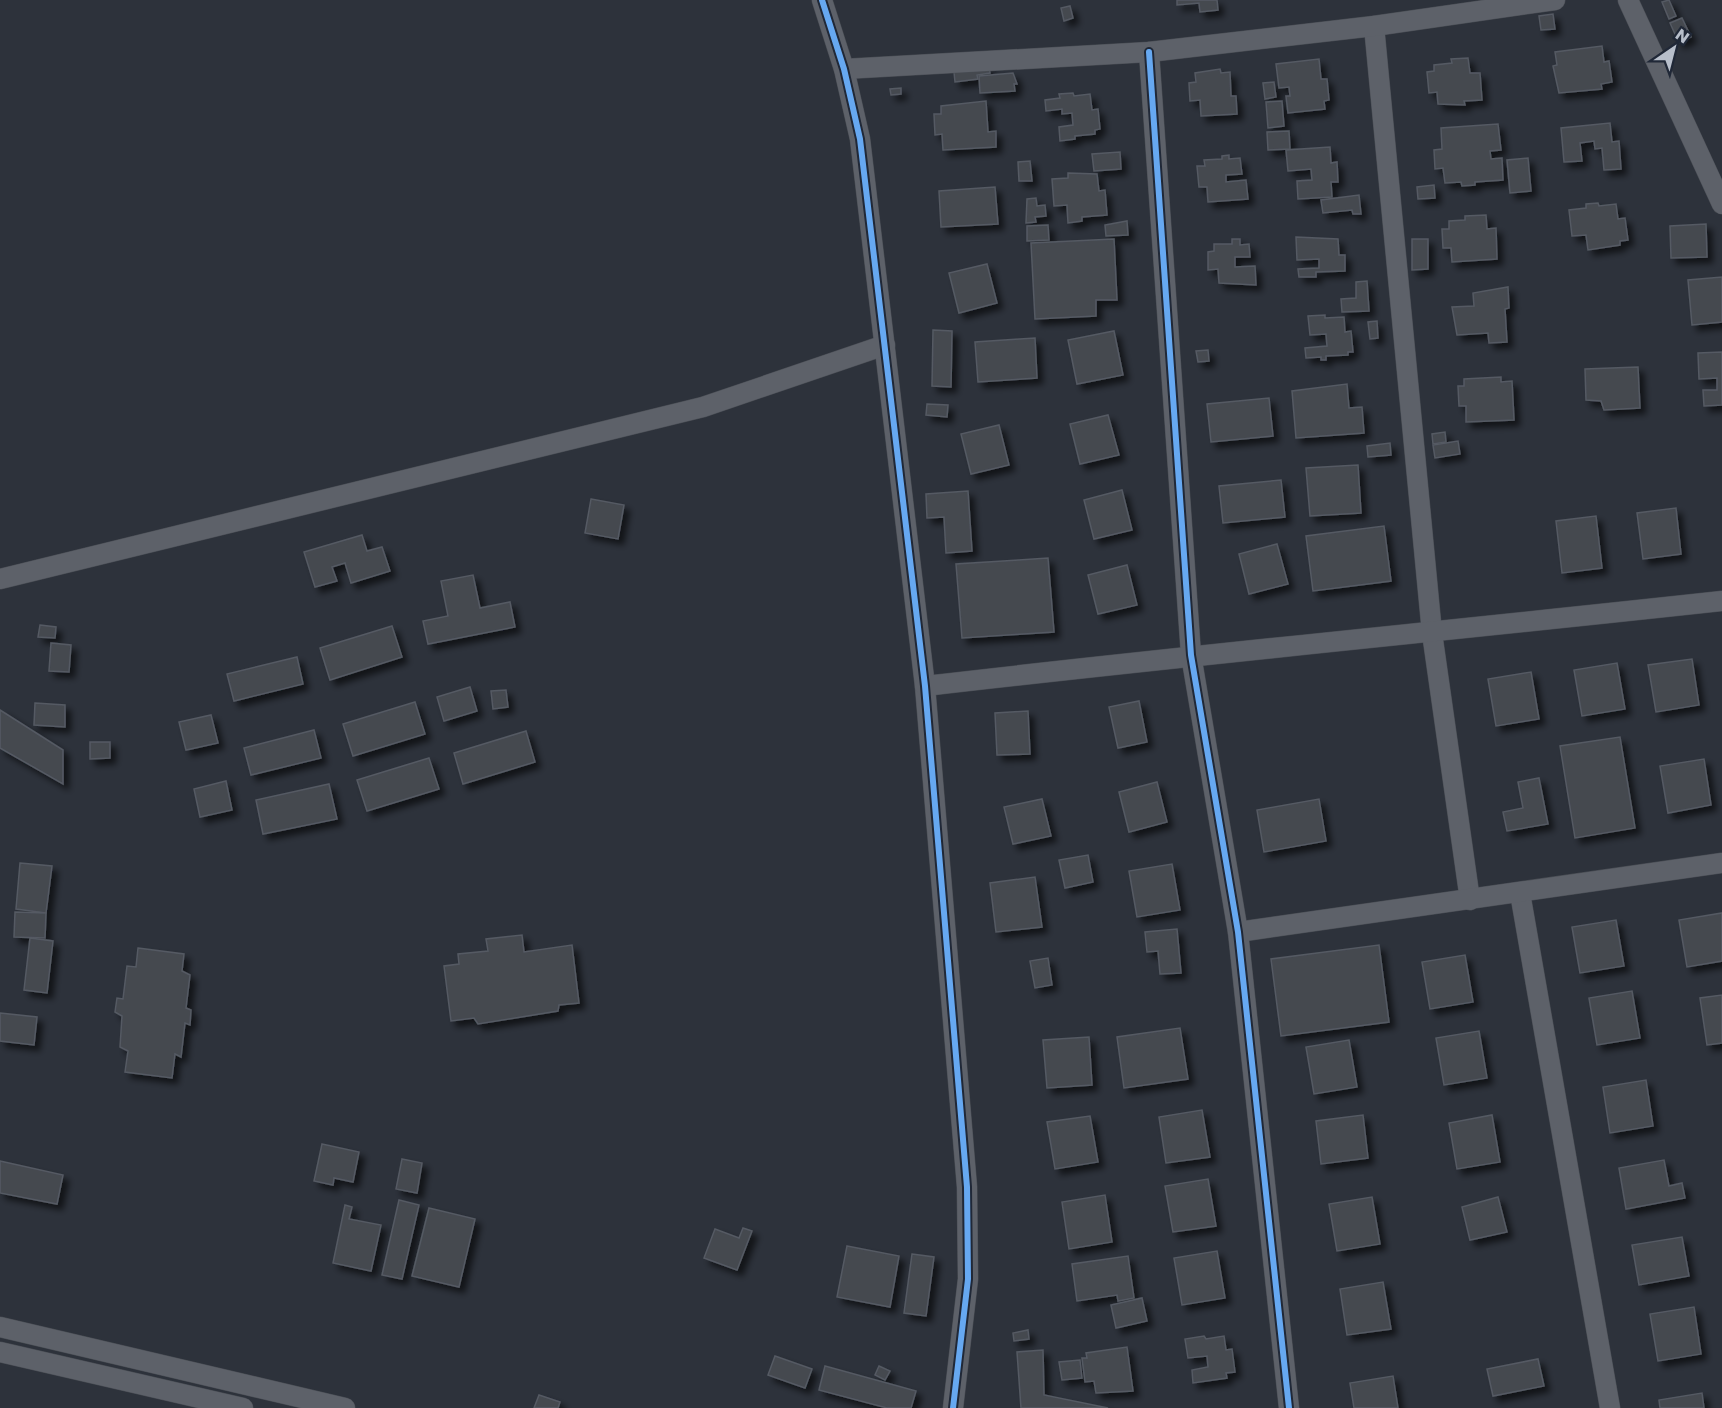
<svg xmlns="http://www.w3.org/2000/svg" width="1722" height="1408" font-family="Poppins,sans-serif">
  <defs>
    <filter id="shadow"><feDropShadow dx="5.5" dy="5.5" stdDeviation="3" flood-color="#0009"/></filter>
  </defs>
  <rect width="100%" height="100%" fill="#2d323b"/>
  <!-- building -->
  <g fill="#444850" stroke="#555a63" stroke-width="1.5" filter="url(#shadow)">
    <polygon points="1177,0 1217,0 1218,10 1200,12 1199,3 1177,5"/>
    <polygon points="1669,0 1676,16 1669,19 1662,2"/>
    <polygon points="1070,6 1073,18 1064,21 1061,8"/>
    <polygon points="1553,14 1555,29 1541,30 1539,16"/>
    <polygon points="1682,18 1691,37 1679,43 1670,23"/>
    <polygon points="1602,46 1604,62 1609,61 1612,82 1601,84 1602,89 1559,93 1553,66 1557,65 1555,52"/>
    <polygon points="1468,58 1470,73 1480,73 1482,100 1464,101 1465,105 1438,104 1437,92 1429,93 1427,72 1434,71 1434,65 1452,63 1451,59"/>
    <polygon points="1319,59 1321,79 1327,79 1329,100 1324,101 1325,109 1288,113 1286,96 1290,96 1289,87 1279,88 1276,64"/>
    <polygon points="989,67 990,73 977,75 978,79 955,82 954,72"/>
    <polygon points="1220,69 1221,73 1230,72 1231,96 1236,96 1237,114 1201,116 1200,100 1190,101 1189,83 1196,82 1195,73"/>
    <polygon points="1013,73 1017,84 1014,84 1015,91 980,93 979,76"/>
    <polygon points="1274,82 1276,97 1265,99 1263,83"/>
    <polygon points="901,88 901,94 891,95 890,89"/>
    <polygon points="1073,93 1074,96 1090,94 1092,110 1098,109 1100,129 1095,130 1095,134 1075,136 1075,139 1060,141 1059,127 1073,125 1072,113 1062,114 1062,109 1046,111 1045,100 1060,98 1059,94"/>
    <polygon points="986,101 988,132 996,131 996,147 943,150 942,134 935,135 934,114 941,114 941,106"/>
    <polygon points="1282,101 1284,126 1268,128 1266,102"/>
    <polygon points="1610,123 1612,142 1619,141 1621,169 1604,170 1602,148 1595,149 1594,141 1580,143 1582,161 1564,162 1561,128"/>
    <polygon points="1498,124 1501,150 1490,151 1491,159 1502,158 1503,180 1475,182 1475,185 1462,186 1461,182 1445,183 1443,168 1435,169 1434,150 1442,149 1441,128"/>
    <polygon points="1289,131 1290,149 1268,150 1267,132"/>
    <polygon points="1330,147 1331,163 1337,162 1338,182 1331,182 1332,197 1298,199 1297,181 1312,180 1311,169 1288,171 1286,150"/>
    <polygon points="1120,152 1121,169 1094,171 1092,154"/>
    <polygon points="1229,155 1229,159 1240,158 1242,174 1226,175 1226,182 1246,180 1248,199 1208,202 1207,187 1199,187 1197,166 1205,166 1204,160 1222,159 1222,156"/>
    <polygon points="1528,158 1531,191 1510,193 1507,160"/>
    <polygon points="1030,161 1032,181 1019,181 1018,162"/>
    <polygon points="1068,173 1097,174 1099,191 1105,190 1107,215 1082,217 1082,221 1068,223 1067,205 1054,206 1052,179 1068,178"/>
    <polygon points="1434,185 1435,198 1418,199 1417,187"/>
    <polygon points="995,187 998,224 941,227 939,191"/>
    <polygon points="1359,195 1361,214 1353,214 1352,210 1323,213 1321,200"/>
    <polygon points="1036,198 1037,206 1045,205 1046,216 1035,217 1036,222 1026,223 1027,199"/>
    <polygon points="1598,203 1599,206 1616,204 1618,219 1625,218 1628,240 1620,241 1620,245 1588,250 1586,235 1572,236 1569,210 1586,208 1586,204"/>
    <polygon points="1486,215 1487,229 1496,228 1497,259 1452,262 1451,248 1443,248 1442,229 1449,229 1449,221 1465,220 1465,216"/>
    <polygon points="1127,221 1128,235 1106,236 1105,225"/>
    <polygon points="1706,224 1707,257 1671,258 1670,226"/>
    <polygon points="1048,225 1049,240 1027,241 1027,226"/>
    <polygon points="1296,237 1338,239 1339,255 1345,255 1345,271 1316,272 1316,277 1299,277 1298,269 1319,268 1319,259 1297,260"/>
    <polygon points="1114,239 1117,300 1096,300 1096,316 1035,319 1031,243"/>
    <polygon points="1232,239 1240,239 1240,245 1249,244 1250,257 1235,257 1235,267 1255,266 1256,285 1219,283 1218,269 1208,270 1208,252 1214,251 1214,244 1232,244"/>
    <polygon points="1412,239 1428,239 1428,269 1412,270"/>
    <polygon points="987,264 997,303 959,313 949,273"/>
    <polygon points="1722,277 1722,322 1692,325 1688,280"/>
    <polygon points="1367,281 1369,311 1342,312 1341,299 1356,298 1356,282"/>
    <polygon points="1508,287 1509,308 1505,309 1507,342 1489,343 1488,333 1457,335 1452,307 1474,306 1473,293"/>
    <polygon points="1325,315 1325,318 1344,317 1345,332 1351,331 1353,352 1348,352 1348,355 1326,356 1326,360 1321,360 1321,357 1306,358 1305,348 1327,346 1326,334 1310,335 1308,316"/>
    <polygon points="1377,321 1378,338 1370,339 1368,322"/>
    <polygon points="933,330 952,331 951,387 932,386"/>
    <polygon points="1114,331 1123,375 1077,384 1068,340"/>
    <polygon points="1035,338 1037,378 978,382 975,342"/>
    <polygon points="1208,350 1209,361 1198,362 1196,351"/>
    <polygon points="1722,352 1722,405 1704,406 1703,390 1717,390 1717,378 1699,379 1698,353"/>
    <polygon points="1638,367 1640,408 1604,410 1601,401 1586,400 1585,369"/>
    <polygon points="1501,377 1501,382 1512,381 1514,420 1466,422 1466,406 1459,406 1458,386 1464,386 1464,379"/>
    <polygon points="1347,384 1349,408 1362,407 1364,433 1296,438 1292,391"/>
    <polygon points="1269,398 1273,436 1211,442 1207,404"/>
    <polygon points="927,404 948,405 947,417 926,415"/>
    <polygon points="1108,415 1119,455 1080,464 1070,424"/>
    <polygon points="999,425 1009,465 971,474 961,434"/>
    <polygon points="1445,432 1446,442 1433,444 1432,434"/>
    <polygon points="1458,441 1460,454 1435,458 1433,445"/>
    <polygon points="1390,443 1391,455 1368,457 1367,446"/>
    <polygon points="1358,465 1361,513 1310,516 1306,468"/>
    <polygon points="1281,480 1285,517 1223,523 1219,486"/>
    <polygon points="1122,490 1132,530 1094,539 1084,500"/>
    <polygon points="968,491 972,551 946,553 944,517 927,518 926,494"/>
    <polygon points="591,499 624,505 618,539 585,533"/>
    <polygon points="1676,508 1681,554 1643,559 1637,513"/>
    <polygon points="1596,516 1602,568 1562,573 1556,521"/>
    <polygon points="1384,526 1391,581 1313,591 1306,536"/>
    <polygon points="362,535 367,551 382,547 390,571 351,583 345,563 332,567 337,581 315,587 304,552"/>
    <polygon points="1277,544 1288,584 1249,594 1239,554"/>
    <polygon points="1048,558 1054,632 962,638 956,564"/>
    <polygon points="1127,565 1137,605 1098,614 1088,575"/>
    <polygon points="473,575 480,608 510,602 515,627 428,644 423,621 448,616 441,581"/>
    <polygon points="40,625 56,627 55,638 38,637"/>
    <polygon points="392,626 402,657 330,680 320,648"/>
    <polygon points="51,643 71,645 69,672 49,671"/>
    <polygon points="297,657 303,684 234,701 227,674"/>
    <polygon points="1692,659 1699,705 1656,712 1648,665"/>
    <polygon points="1617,663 1625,709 1582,716 1574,670"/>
    <polygon points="1531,672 1539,719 1496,726 1488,679"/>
    <polygon points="470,687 477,711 444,721 437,697"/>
    <polygon points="506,690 508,707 493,709 491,691"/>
    <polygon points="1139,701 1147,742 1118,748 1109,707"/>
    <polygon points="415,702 425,734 353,756 343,724"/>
    <polygon points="35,703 65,705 65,727 34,725"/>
    <polygon points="0,710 63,750 63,784 0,748"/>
    <polygon points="1028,711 1030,754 997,755 995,713"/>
    <polygon points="211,715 218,743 186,750 179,722"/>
    <polygon points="314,730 321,758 251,775 244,748"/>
    <polygon points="526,731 535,762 463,784 454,753"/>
    <polygon points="1620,737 1635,828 1575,838 1560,746"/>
    <polygon points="90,742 110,742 110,758 90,759"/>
    <polygon points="429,758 439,789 367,811 357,780"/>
    <polygon points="1704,759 1711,805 1668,813 1660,766"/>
    <polygon points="1539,778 1548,824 1507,831 1503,812 1523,808 1518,782"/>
    <polygon points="226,781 232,810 200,817 194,789"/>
    <polygon points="1157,782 1167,822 1129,832 1119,792"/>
    <polygon points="329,784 337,819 263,834 256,800"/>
    <polygon points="1042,799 1051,836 1013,844 1004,807"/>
    <polygon points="1319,799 1326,841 1264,852 1257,810"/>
    <polygon points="1088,855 1093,882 1065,888 1059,860"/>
    <polygon points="20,863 52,866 46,913 16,909"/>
    <polygon points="1172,864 1180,910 1137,917 1129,871"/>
    <polygon points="1035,877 1042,927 996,932 990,883"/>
    <polygon points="15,912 46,913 45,938 14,937"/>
    <polygon points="1722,913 1722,961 1687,967 1679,920"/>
    <polygon points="1616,920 1624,966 1580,973 1572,927"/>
    <polygon points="1177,929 1181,973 1160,974 1158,951 1147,952 1145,932"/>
    <polygon points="522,935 524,952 572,945 579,1003 559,1005 558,1011 478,1024 474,1018 451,1021 444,966 459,964 458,954 488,951 486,939"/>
    <polygon points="30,938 53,941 47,993 24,990"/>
    <polygon points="1379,945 1389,1022 1281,1036 1271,959"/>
    <polygon points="138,948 184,954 182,971 190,975 186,1008 191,1010 190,1025 185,1023 181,1057 175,1054 172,1078 125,1072 128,1051 120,1047 122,1016 115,1012 117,998 123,999 127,966 136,967"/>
    <polygon points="1465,955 1473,1002 1430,1009 1422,962"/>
    <polygon points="1048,958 1052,985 1035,988 1030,961"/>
    <polygon points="1632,991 1640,1038 1597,1045 1589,998"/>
    <polygon points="1722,995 1722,1043 1707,1045 1700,998"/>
    <polygon points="0,1013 37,1017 34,1045 0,1041"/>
    <polygon points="1180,1028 1188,1079 1124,1088 1117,1037"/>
    <polygon points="1479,1031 1487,1078 1444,1085 1436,1038"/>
    <polygon points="1089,1037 1092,1085 1047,1088 1043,1040"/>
    <polygon points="1349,1040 1357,1087 1314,1094 1306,1047"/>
    <polygon points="1646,1080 1653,1126 1610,1133 1603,1087"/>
    <polygon points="1202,1110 1210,1157 1166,1163 1159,1117"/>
    <polygon points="1363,1115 1368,1158 1321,1164 1316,1121"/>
    <polygon points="1492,1115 1500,1162 1457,1169 1449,1123"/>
    <polygon points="1090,1116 1098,1162 1055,1169 1047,1122"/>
    <polygon points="322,1144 359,1152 353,1182 334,1178 333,1185 314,1181"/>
    <polygon points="402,1159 422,1163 417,1193 396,1189"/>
    <polygon points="1664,1160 1669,1186 1682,1183 1685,1198 1626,1209 1619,1168"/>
    <polygon points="0,1161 63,1175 57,1204 0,1193"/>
    <polygon points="1208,1179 1216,1226 1173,1232 1165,1186"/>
    <polygon points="1105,1195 1112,1242 1069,1249 1062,1202"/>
    <polygon points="1372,1197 1380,1244 1337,1251 1329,1204"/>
    <polygon points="1498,1197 1507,1232 1470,1240 1462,1207"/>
    <polygon points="399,1200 419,1205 402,1279 382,1275"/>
    <polygon points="345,1205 352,1207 349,1219 381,1225 371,1271 333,1263"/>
    <polygon points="429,1208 475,1219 459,1287 412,1276"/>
    <polygon points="743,1228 752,1231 737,1270 704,1258 715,1229 739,1238"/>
    <polygon points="1682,1237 1689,1276 1639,1285 1632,1245"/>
    <polygon points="847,1246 899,1256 890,1307 837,1297"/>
    <polygon points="1217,1251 1225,1298 1182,1305 1174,1258"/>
    <polygon points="912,1254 934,1257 926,1316 904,1313"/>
    <polygon points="1128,1256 1134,1298 1118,1301 1117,1295 1077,1301 1072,1264"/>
    <polygon points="1383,1282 1391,1329 1347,1335 1340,1289"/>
    <polygon points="1142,1298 1147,1321 1116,1328 1111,1305"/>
    <polygon points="1694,1307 1701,1354 1658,1361 1650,1314"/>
    <polygon points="1028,1330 1029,1339 1014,1341 1013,1333"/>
    <polygon points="1204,1336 1206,1339 1224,1336 1226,1350 1232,1349 1235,1372 1226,1373 1227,1378 1193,1383 1192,1370 1208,1367 1207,1356 1188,1358 1185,1339"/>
    <polygon points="1127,1347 1133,1391 1096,1393 1094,1381 1085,1382 1082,1358 1087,1358 1086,1353"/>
    <polygon points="1043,1350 1044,1395 1108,1408 1021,1408 1017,1352"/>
    <polygon points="775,1356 812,1369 805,1388 768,1375"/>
    <polygon points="1538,1359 1544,1386 1493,1396 1487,1369"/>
    <polygon points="1080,1360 1082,1378 1062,1380 1059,1362"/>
    <polygon points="825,1366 916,1391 911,1408 887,1408 819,1390"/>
    <polygon points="879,1366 890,1371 885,1380 875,1375"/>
    <polygon points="1393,1376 1398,1408 1354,1408 1350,1383"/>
    <polygon points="1702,1393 1704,1408 1660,1408 1659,1400"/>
    <polygon points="539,1395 560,1402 558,1408 534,1408"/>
  </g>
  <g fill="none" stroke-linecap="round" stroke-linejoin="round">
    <defs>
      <g id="street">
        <polyline points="822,0 844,69 860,139 925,686 967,1187 968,1279 953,1408"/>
        <polyline points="1628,0 1722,204"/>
        <polyline points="1374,26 1432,633 1470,900"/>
        <polyline points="1149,52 1191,655 1238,932 1289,1408"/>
        <polyline points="844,69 1149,52 1374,26 1555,0"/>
        <polyline points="0,579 703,407 885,345"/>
        <path d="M925 686C1191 655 1456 630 1722 601"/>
        <polyline points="1520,893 1610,1408"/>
        <polyline points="1238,932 1722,863"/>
        <polyline points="0,1327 345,1408"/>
        <polyline points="0,1352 243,1408"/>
      </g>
    </defs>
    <!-- street casing -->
    <use href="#street" stroke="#494d54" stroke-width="21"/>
    <!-- street -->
    <use href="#street" stroke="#5d6169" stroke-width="20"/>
    <defs>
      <g id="cycleway">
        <polyline points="822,0 844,69 860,139 925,686 967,1187 968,1279 953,1408"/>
        <polyline points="1149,52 1191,655 1238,932 1289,1408"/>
      </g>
    </defs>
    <!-- cycleway casing -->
    <use href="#cycleway" stroke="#202837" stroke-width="10"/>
    <!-- cycleway -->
    <use href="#cycleway" stroke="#66a8f1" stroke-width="6"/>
  </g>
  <!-- north arrow -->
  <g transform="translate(1674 48) rotate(35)" stroke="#202837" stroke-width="4.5" paint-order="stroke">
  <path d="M0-4.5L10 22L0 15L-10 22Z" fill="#b8bfcb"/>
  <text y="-9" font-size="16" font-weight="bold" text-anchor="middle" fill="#b8bfcb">N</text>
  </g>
</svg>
